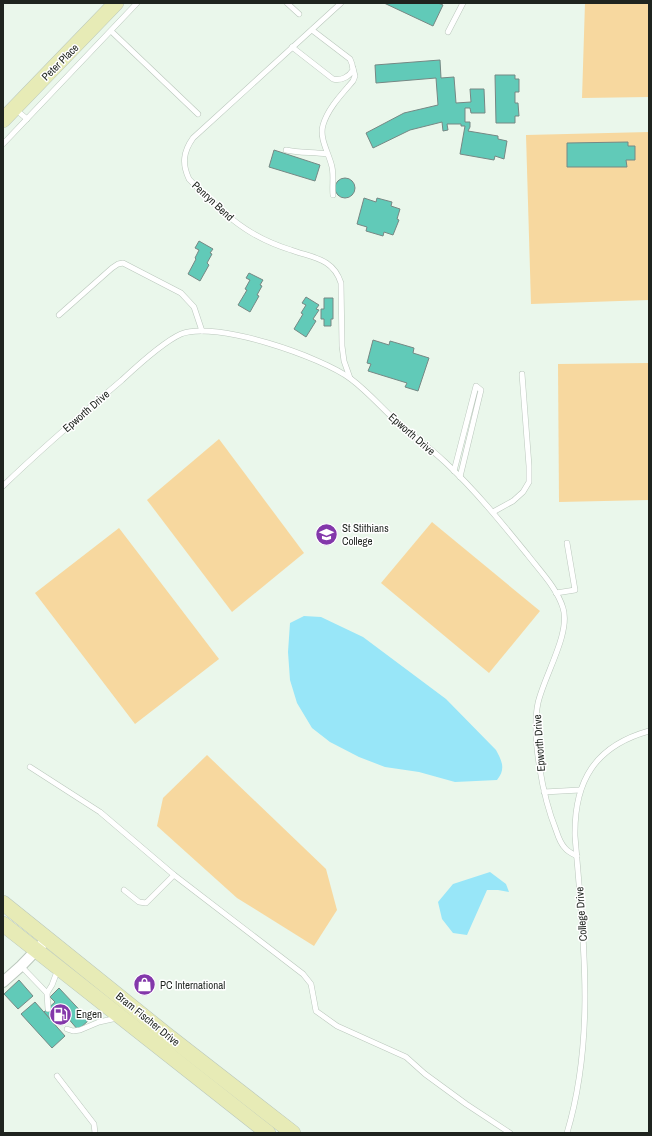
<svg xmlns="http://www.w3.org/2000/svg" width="652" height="1136" font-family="'Archivo Narrow',sans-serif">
  <rect width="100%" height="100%" fill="#eaf7eb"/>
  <!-- green -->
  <g fill="#f7d89f">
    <polygon points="585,3 649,3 649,97 582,98"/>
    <polygon points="649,132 649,300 531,304 526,135"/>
    <polygon points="649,363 649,500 559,502 558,364"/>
    <polygon points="219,439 304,553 232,612 147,500"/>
    <polygon points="432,522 540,611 489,673 381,583"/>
    <polygon points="119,528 219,659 135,724 35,593"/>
    <polygon points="207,755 326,869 337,910 314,946 237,898 157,826 163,798"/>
  </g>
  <!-- water -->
  <g fill="#98e6f8">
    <path d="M304 616 321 617 363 637 446 699 496 750C502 761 506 769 497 780L455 782 419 772 385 767 359 757 330 742 312 728 297 703 290 680 288 652 290 623Z"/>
    <polygon points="490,872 506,884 509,892 498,890 487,890 467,935 453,933 442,919 438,902 453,884"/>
  </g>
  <!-- building -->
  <g fill="#61cab8" stroke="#768884">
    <polygon points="384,3 438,3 443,5 433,26"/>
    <polygon points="440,60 441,78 454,77 456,103 471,102 470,89 484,89 485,113 471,113 470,108 465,108 465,122 470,122 470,127 468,131 498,136 498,139 507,141 504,159 495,156 494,160 460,154 465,126 461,126 461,124 447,124 448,130 443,131 442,122 410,130 373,148 366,133 404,113 438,105 436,78 376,83 375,65"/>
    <polygon points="495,75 515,75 515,79 519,79 519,92 515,92 515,103 518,103 519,116 515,116 515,123 496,123"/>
    <polygon points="628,142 628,146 635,146 635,160 626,160 627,167 567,167 567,143"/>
    <polygon points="274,150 320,165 315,181 269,167"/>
    <circle cx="345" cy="188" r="10"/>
    <polygon points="364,198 376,202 377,198 392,202 391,206 400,209 397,219 399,220 393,235 384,232 383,236 366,231 367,227 357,224"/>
    <polygon points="199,241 213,249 210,253 212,254 207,263 209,265 200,281 188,274 196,259 195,258 199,250 195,248"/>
    <polygon points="249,273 263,280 260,285 262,286 257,295 259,296 250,312 238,305 247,290 245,289 250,280 246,278"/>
    <polygon points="306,297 319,305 316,309 319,310 313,319 316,321 306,337 294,329 303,314 301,313 306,305 302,303"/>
    <polygon points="324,298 333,298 333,319 331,319 331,326 324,326 324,319 321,319 321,309 324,309"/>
    <polygon points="373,340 389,345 390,341 414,348 413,353 429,358 418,391 405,387 407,383 368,371 371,364 367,363"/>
    <polygon points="19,980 33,996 18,1009 4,994"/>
    <polygon points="59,988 89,1020 78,1030 61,1010 51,1020 44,1012 55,1002 50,997"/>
    <polygon points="35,1002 65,1036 52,1048 21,1014"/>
  </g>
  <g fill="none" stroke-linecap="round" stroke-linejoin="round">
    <defs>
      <g id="lane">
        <polyline points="287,3 299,14"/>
        <path d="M341 3 193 138C183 152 182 164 189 179 207 198 230 220 252 233 264 240 278 246 291 250 313 258 333 258 341 283L342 346 344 361 350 378"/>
        <polyline points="111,31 198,114"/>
        <polyline points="448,32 463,3"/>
        <path d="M292 47 333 79C341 81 349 77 353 70L352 64 350 59 312 30"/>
        <polyline points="15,109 27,119"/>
        <polyline points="3,144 137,3"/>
        <path d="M286 150C299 153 313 152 327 154"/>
        <path d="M333 195C332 186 334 176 332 167 329 153 319 139 323 125 328 108 342 94 353 81L355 76 353 68"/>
        <polyline points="59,315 112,268 118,264 123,263 181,293 194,307 202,331"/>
        <polyline points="454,471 476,386 481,390 460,477"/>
        <path d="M3 486C41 449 82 414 122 380 137 366 163 342 181 334 215 320 322 357 351 379 367 391 380 406 395 420 411 434 429 447 445 462 475 490 501 522 527 554 540 571 557 588 563 608 571 633 544 676 538 703 531 736 543 798 556 830 558 836 560 843 565 848 568 852 573 854 577 856"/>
        <polyline points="493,512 513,501 523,492 529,482 529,466 522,374"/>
        <polyline points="556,593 575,590 567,543"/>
        <polyline points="30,767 100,812 174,875 303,974 311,984 316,1011 337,1026 406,1057 425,1074 466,1104 510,1133"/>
        <polyline points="544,792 580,790"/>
        <polyline points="124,890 139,902 146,903 174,875"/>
        <polyline points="21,966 47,993 48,1009"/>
        <polyline points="47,993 52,985 58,969"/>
        <polyline points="67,1029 73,1031 80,1030 99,1022 117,1018"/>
        <polyline points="57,1076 94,1124 95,1133"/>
        <path d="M567 1133C596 1036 583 935 575 836 574 781 595 746 649 731"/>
      </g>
      <polyline id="street" points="3,982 21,966 48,938"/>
      <g id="secondary">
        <polyline points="3,120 116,3"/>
        <polyline points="3,903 167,1035 293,1133"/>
        <polyline points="3,924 268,1133"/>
      </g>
    </defs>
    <!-- lane casing -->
    <use href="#lane" stroke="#bac7bc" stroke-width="6"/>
    <!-- street casing -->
    <use href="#street" stroke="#bac7bc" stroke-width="12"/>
    <!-- secondary casing -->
    <use href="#secondary" stroke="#bac7bc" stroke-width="16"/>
    <!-- lane -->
    <use href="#lane" stroke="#fff" stroke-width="5"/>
    <!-- street -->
    <use href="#street" stroke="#fff" stroke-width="10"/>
    <!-- secondary -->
    <use href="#secondary" stroke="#e7ebb6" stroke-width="15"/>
  </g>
  <!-- icons -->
  <defs>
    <symbol id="school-disc" viewBox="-11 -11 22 22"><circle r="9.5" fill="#8338aa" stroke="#fff"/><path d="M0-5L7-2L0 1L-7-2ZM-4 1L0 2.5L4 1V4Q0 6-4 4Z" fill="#fff"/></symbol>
    <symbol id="shop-disc" viewBox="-11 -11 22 22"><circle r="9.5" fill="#8338aa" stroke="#fff"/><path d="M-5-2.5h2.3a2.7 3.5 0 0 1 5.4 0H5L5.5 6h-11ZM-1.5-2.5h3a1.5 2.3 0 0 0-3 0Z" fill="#fff"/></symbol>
    <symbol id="fuel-disc" viewBox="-11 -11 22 22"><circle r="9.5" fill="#8338aa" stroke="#fff"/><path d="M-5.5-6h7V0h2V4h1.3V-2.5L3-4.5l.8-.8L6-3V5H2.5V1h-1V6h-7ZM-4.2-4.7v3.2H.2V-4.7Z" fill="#fff"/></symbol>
  </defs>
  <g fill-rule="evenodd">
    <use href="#school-disc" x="314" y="522" width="25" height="25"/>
    <use href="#shop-disc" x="132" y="972" width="25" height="25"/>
    <use href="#fuel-disc" x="48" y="1002" width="25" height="25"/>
  </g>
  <g text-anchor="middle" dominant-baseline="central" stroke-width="3" stroke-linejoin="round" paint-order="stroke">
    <!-- street labels -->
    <g font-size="11" fill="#1f241f" stroke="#fff">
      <text transform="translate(60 62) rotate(-45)">Peter Place</text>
      <text transform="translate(213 201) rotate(43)">Penryn Bend</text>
      <text transform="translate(86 411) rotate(-41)">Epworth Drive</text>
      <text transform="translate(412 434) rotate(41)">Epworth Drive</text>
      <text transform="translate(539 743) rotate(-94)">Epworth Drive</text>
      <text transform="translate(581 914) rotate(-94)">College Drive</text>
      <text transform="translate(148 1019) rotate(39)">Bram Fischer Drive</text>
    </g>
    <!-- poi labels -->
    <g font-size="11" fill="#1f241f" stroke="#fff" text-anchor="start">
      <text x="342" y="528">St Stithians<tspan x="342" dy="13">College</tspan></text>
      <text x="160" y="985">PC International</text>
      <text x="76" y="1014">Engen</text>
    </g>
  </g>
  <!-- border -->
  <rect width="652" height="1136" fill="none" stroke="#1f241f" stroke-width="8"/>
</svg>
